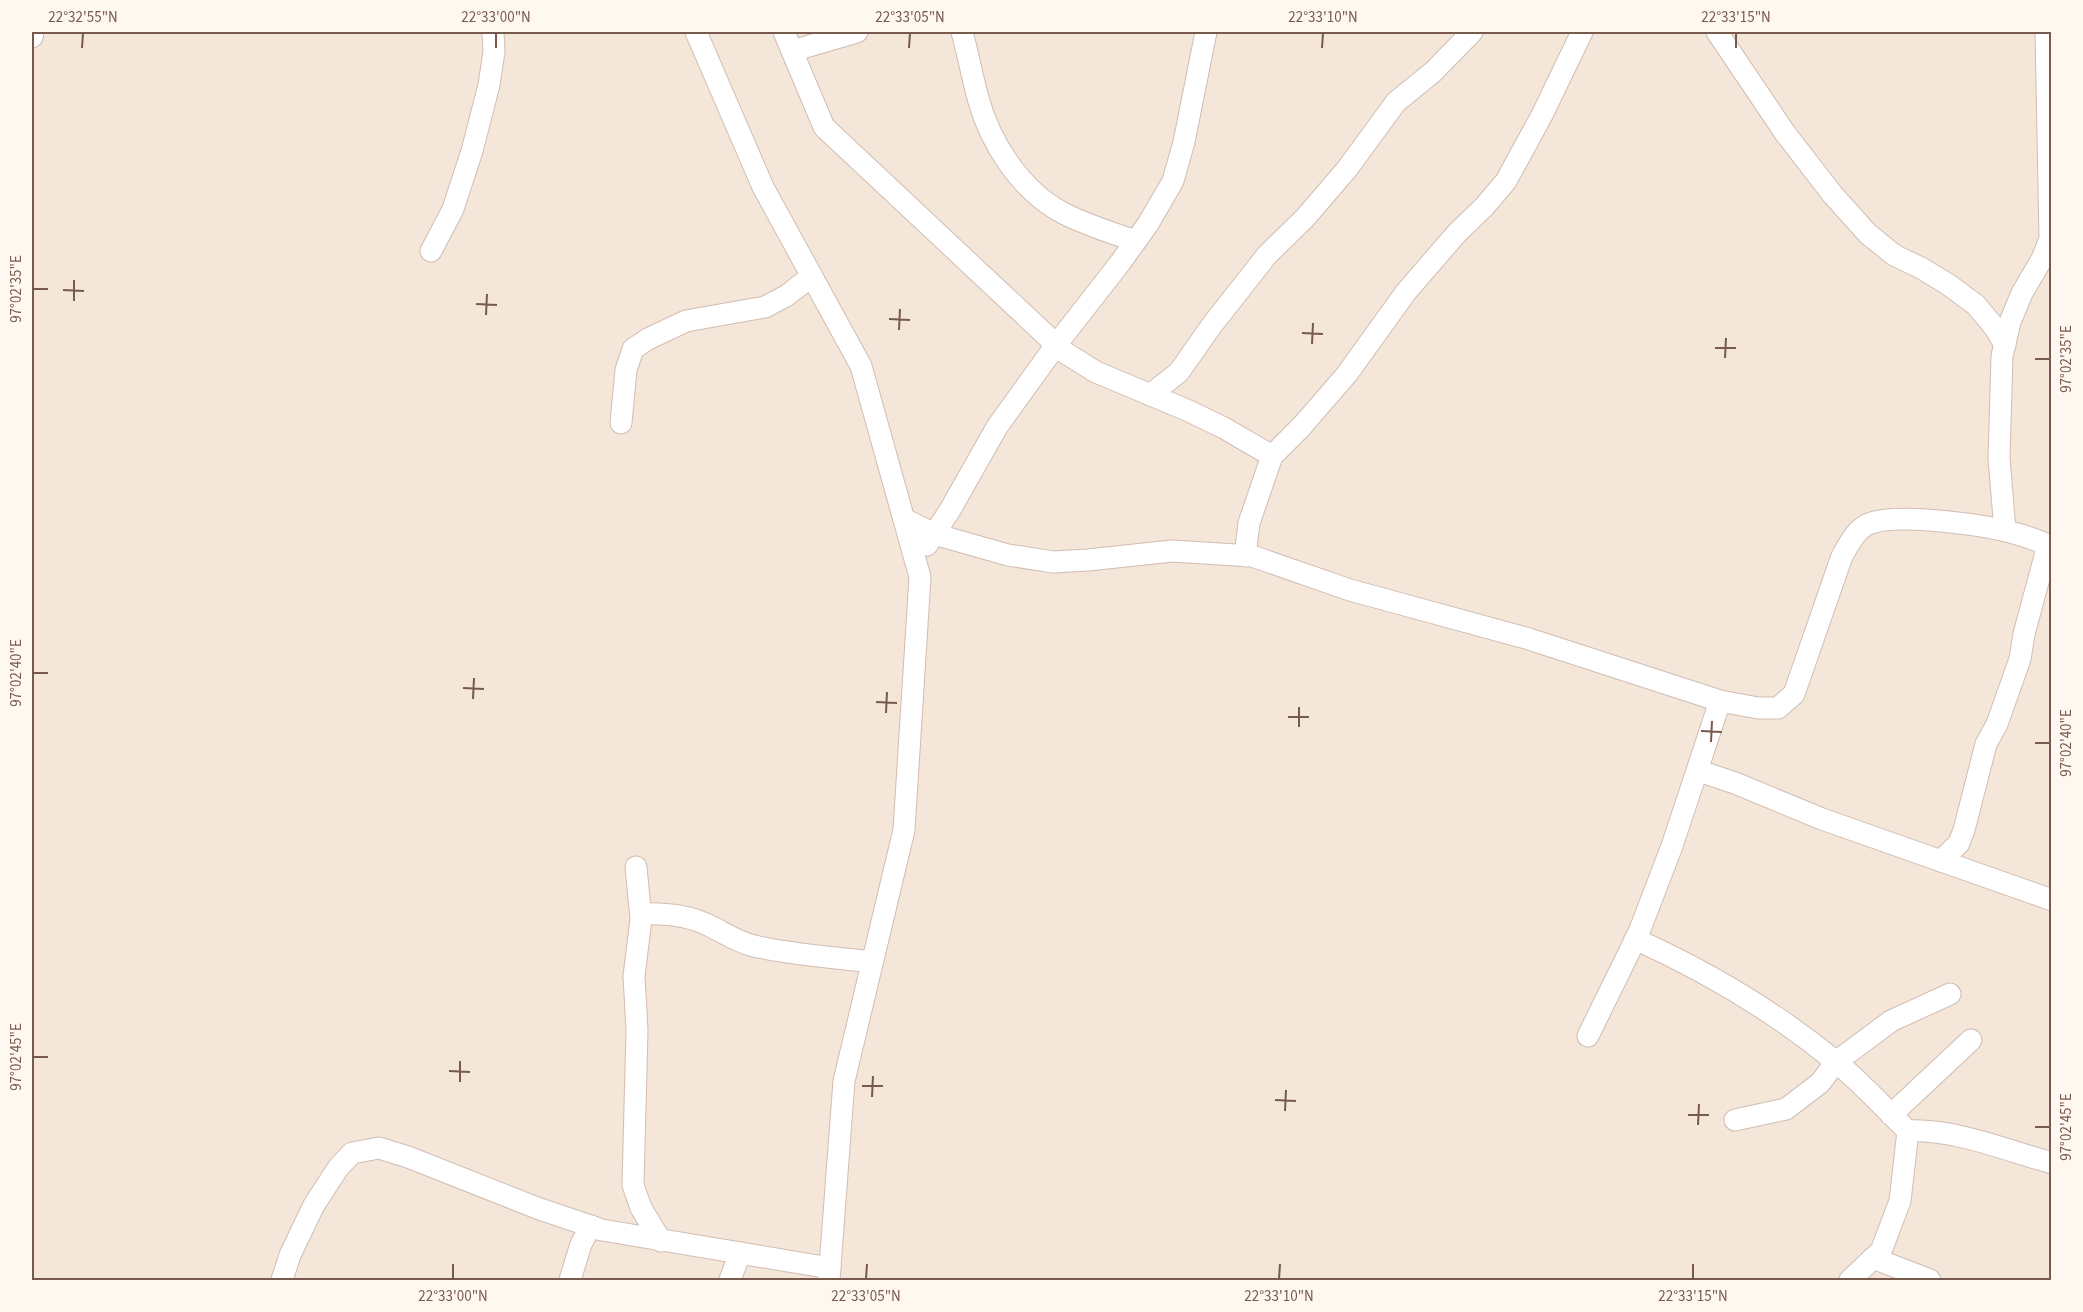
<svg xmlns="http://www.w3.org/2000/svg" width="2083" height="1312" font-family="'Source Sans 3',sans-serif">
  <rect width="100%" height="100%" fill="#fcf4eb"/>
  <!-- residential -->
  <rect fill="#f4e6d9" x="32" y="32" width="2019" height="1248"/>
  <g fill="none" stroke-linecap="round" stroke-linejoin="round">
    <defs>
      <g id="minor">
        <polyline points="696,32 763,187 861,366 920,577 904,830 844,1081 829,1280"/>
        <polyline points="784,32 824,127 1064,352 1096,372 1189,411 1224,428 1272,456"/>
        <path d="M962 32C968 54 972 76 978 98 990 143 1021 191 1063 213 1086 225 1112 233 1136 241"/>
        <polyline points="1717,32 1785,133 1833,195 1868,234 1894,255 1921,268 1949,285 1976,305 1995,328 2005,345"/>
        <polyline points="32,37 33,32"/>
        <polyline points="792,51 857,32"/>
        <polyline points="431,251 453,209 472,151 489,85 494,52 493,32"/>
        <polyline points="1150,395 1179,372 1212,325 1267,255 1305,218 1347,169 1396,102 1433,72 1472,32"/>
        <polyline points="621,423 626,370 633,349 648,339 686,321 765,307 786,296 812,276"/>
        <path d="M904 519 934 534 1008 555 1053 562 1088 560 1172 551 1252 556 1350 590 1529 639 1720 701 1758 708H1778L1794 694 1842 556C1849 544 1857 527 1871 523 1900 513 1987 525 2017 534 2029 537 2040 542 2052 546"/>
        <polyline points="2005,531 1999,458 2002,356 2010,322 2022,293 2042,259 2050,239 2046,32"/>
        <polyline points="927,545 950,510 997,427 1056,345 1120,263 1148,224 1173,181 1184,142 1206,32"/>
        <polyline points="1245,556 1249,523 1272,456 1302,426 1347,374 1406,292 1457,233 1484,207 1506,181 1542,115 1582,32"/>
        <polyline points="1699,771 1735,783 1822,819 2052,900"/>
        <polyline points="1941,861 1959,843 1964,830 1986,744 1997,724 2020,659 2024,634 2048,545"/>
        <polyline points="636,867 641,919 634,976 637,1030 633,1185 641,1208 661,1241"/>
        <path d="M641 914C665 913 690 915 712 927 726 934 738 942 754 946 792 955 833 957 872 962"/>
        <path d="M1635 939C1706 971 1775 1012 1835 1061 1861 1082 1884 1108 1908 1131L1900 1201 1881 1251 1850 1280"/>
        <polyline points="1588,1036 1639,932 1672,846 1720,701"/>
        <polyline points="1891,1115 1971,1040"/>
        <polyline points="1735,1120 1786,1109 1820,1083 1836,1062 1891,1021 1950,994"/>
        <path d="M1908 1131C1956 1129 2005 1150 2052 1163"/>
        <polyline points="1873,1258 1930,1280"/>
        <polyline points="282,1280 290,1255 314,1205 338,1168 352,1153 379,1148 408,1157 537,1208 602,1230 830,1268"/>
        <polyline points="570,1280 581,1244 591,1226"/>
        <polyline points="730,1280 740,1253"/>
      </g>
    </defs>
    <!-- minor casing -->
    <use href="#minor" stroke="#d1bdb2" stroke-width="23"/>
    <!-- minor -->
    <use href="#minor" stroke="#fff" stroke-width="21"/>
  </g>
  <!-- ticks -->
  <path fill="none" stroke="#77594e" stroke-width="2" d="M82 48 83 33M496 48V33M909 48 910 33M1322 48 1323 33M1736 48V33M33 289H48M63 290 84 291M74 301V280M476 304 497 305M486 315 487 294M889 319 910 320M899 330 900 309M1302 333 1323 334M1312 344 1313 323M1715 348H1736M1725 358 1726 338M2035 359H2050M33 673H48M463 688 484 689M473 699 474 678M876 702 897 703M886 713 887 692M1288 717H1309M1299 727V707M1701 731 1722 732M1711 742 1712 721M2035 743H2050M33 1057H48M449 1071 470 1072M460 1082V1061M862 1086H883M872 1097 873 1076M1275 1100 1296 1101M1285 1111 1286 1090M1688 1115H1709M1698 1125 1699 1104M2035 1127H2050M453 1279V1264M866 1279 867 1264M1279 1279 1280 1264M1693 1279V1264"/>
  <!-- border -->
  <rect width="2083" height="1312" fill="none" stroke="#fff8f1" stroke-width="66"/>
  <rect x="33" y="33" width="2017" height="1246" fill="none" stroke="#77594e" stroke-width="2"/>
  <g font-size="15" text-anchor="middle" fill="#77594e">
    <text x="83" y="22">22°32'55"N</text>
    <text x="496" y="22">22°33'00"N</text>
    <text x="910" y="22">22°33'05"N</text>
    <text x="1323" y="22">22°33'10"N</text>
    <text x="1736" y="22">22°33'15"N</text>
    <text transform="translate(16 289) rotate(-90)" y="5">97°02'35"E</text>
    <text transform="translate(2066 359) rotate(-90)" y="5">97°02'35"E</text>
    <text transform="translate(16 673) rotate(-90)" y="5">97°02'40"E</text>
    <text transform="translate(2066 743) rotate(-90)" y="5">97°02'40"E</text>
    <text transform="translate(16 1057) rotate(-90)" y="5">97°02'45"E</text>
    <text transform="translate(2066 1127) rotate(-90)" y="5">97°02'45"E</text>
    <text x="453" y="1301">22°33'00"N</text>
    <text x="866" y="1301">22°33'05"N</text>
    <text x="1279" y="1301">22°33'10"N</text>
    <text x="1693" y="1301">22°33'15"N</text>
  </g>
</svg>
